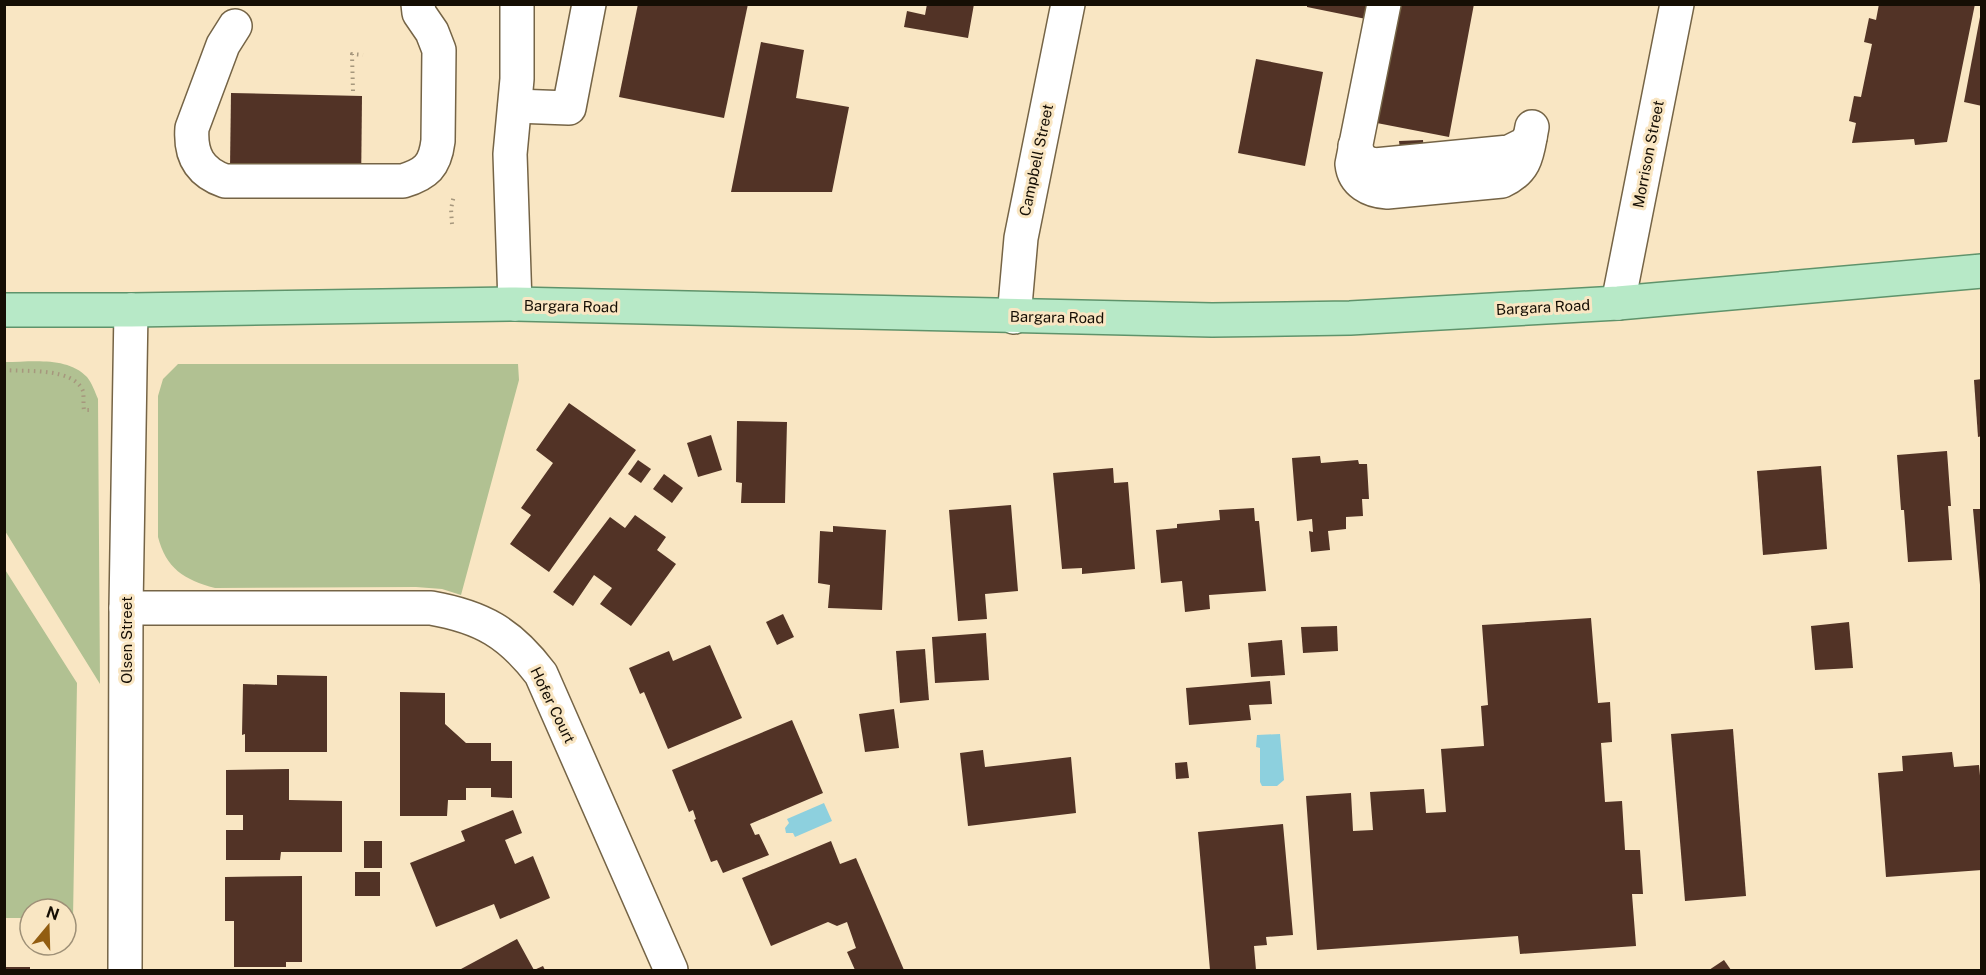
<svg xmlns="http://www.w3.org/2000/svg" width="1986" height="975" font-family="'Public Sans',sans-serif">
  <rect width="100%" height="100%" fill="#f9e6c3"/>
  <!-- green -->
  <g fill="#b1c192">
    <path d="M5 362C31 362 67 356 87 377 92 383 95 392 98 399L100 684 5 531Z"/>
    <path d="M178 364H518L519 380 461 595 442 589 416 587 215 588C184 580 166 568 158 537V396L163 379Z"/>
    <polygon points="4,568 77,683 73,919 66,919 66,909 30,909 30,918 5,918"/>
  </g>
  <!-- water -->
  <g fill="#8dd0de">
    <polygon points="1280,734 1284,780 1277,786 1262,786 1260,782 1260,748 1256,747 1257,735"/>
    <polygon points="824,803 832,821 795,837 793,833 786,833 785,828 789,823 787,819"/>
  </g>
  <!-- building -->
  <g fill="#523326">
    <polygon points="638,4 748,4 724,118 619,97"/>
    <polygon points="927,4 974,4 968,38 904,27 907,11 925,15"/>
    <polygon points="1307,4 1369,4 1366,19 1307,7"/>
    <polygon points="1373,4 1474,4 1449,137 1351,118"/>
    <polygon points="1879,4 1975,4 1947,142 1915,145 1914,139 1852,143 1856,123 1849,121 1854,96 1861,97 1872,44 1864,42 1869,18 1876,20"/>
    <polygon points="1980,17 1982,17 1982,106 1964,102"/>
    <polygon points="761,42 804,50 796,98 849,107 832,192 731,192"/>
    <polygon points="1256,59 1323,72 1305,166 1238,153"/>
    <polygon points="231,93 362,96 361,191 230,167"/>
    <polygon points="1423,140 1424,155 1401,157 1399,141"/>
    <polygon points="1982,379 1982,436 1978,437 1974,380"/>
    <polygon points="569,403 636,450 549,572 510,544 531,515 521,508 553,463 536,450"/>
    <polygon points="737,421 787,422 785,503 741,503 742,483 736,482"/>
    <polygon points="711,435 722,470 698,477 687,443"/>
    <polygon points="1947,451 1951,506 1948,506 1952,560 1908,562 1904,510 1901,510 1897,455"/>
    <polygon points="1320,456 1321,463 1358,460 1359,464 1367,464 1369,499 1362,499 1363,516 1346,517 1346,529 1328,531 1330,550 1311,552 1309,531 1313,532 1312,519 1297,521 1292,458"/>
    <polygon points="638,460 651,469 641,483 628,474"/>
    <polygon points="1821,466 1827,549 1763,555 1757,471"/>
    <polygon points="1113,468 1114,483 1128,482 1135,569 1082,574 1082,568 1062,569 1053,473"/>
    <polygon points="664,474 683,488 672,503 653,489"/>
    <polygon points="1011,505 1018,591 985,594 987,619 958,621 949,510"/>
    <polygon points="1254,508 1255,521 1259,521 1266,591 1209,595 1210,609 1185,612 1182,581 1161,583 1156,530 1177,528 1177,524 1220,520 1219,510"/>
    <polygon points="1973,509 1982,509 1982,585 1980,585"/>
    <polygon points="635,515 666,537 657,550 676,564 631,626 600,604 612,588 594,575 573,606 553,592 610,517 625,528"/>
    <polygon points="833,526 886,530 882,610 828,608 830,585 818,583 820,531 833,532"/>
    <polygon points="783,614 794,637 777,645 766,622"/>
    <polygon points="1591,618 1598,703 1610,702 1612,742 1601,743 1605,802 1622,801 1625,850 1640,850 1643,894 1632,894 1636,946 1520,954 1518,936 1317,950 1306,796 1351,793 1353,831 1373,830 1370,792 1424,789 1426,813 1446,812 1441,749 1484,746 1481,706 1488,705 1482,625"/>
    <polygon points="1849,622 1853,668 1815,670 1811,626"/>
    <polygon points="1337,626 1338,651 1303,653 1301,627"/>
    <polygon points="986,633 989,680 935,683 932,637"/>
    <polygon points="1282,640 1285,675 1251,677 1248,643"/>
    <polygon points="710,645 742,718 668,749 644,692 640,694 629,668 669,651 673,661"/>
    <polygon points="925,649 929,700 900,703 896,651"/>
    <polygon points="277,675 327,676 327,752 245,752 245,734 242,735 243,684 277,685"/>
    <polygon points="1270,681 1272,704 1249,705 1251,720 1189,725 1186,688"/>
    <polygon points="400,692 445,693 445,724 466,743 491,743 491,761 512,761 512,798 491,797 491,788 466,788 466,800 448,800 447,816 400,816"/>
    <polygon points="894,709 899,748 865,752 859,714"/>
    <polygon points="792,720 823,793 750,824 755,835 759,834 769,855 723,873 717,860 711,862 694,820 696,819 693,810 689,812 672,770"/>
    <polygon points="1733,729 1746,896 1685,901 1671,734"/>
    <polygon points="983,750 985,767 1071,757 1076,813 968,826 960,753"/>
    <polygon points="1952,752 1954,767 1979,765 1982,797 1982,870 1886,877 1878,773 1903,771 1902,756"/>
    <polygon points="1187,762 1189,778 1176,779 1175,763"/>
    <polygon points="289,769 289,800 342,801 342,852 281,852 280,860 226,860 226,830 243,830 243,815 226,815 226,770"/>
    <polygon points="513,810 522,833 505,840 515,864 533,856 550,898 500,919 494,904 436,927 410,863 465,841 461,831"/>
    <polygon points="1283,824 1293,935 1266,937 1267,945 1254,946 1256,970 1210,970 1198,832"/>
    <rect x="364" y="841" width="18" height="27"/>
    <polygon points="831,841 840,864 856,858 904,970 855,970 847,952 856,948 847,922 837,926 828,922 771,946 742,878"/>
    <rect x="355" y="872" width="25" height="24"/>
    <polygon points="302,876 302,962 286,962 286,967 234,967 234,921 225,921 225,877"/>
    <polygon points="517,939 534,970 543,966 545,970 462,970 461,969"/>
    <polygon points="1724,960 1731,970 1709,970"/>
    <rect x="4" y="967" width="26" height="3"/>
  </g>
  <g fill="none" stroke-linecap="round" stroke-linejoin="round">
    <defs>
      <g id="minor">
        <path d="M1384 4 1352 164C1354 183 1370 191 1387 192L1502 181C1528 169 1527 152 1532 127"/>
        <path d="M235 26 223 45 192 128C190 154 199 172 225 181H403C426 174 435 166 438 141L439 50 432 32 419 13 418 4"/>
        <polyline points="515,106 569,108 589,4"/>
        <path d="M1355 146C1359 158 1363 163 1375 165L1509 152 1525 144 1530 137"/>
        <polyline points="1618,303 1677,4"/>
        <polyline points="515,304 510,154 517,79 517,4"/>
        <polyline points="1014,317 1021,238 1068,4"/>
        <path d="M126 608H431C482 617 510 633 541 674L671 970"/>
        <polyline points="125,970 126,608 131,310"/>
      </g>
      <polyline id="major" points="4,310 131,310 515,304 1212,320 1350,318 1618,303 1982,271"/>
    </defs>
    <!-- minor casing -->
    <use href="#minor" stroke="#756446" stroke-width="36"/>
    <!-- major casing -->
    <use href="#major" stroke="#5f936b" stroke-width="36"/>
    <!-- path -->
    <g stroke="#a6977d" stroke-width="4" stroke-dasharray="1.5 4.5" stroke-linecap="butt">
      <polyline points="353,91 352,54 363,55"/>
      <polyline points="452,224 451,209 454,195"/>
      <path d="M4 370C26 372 73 367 83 391 84 396 83 404 84 410H93"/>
    </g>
    <!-- minor -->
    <use href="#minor" stroke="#fff" stroke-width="33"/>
    <!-- major -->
    <use href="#major" stroke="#b7e9c7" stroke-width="33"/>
  </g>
  <g text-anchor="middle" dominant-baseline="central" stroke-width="6" stroke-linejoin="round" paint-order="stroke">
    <!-- street labels -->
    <g font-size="15" fill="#150e04" stroke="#f9e6c3">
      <text transform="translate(1648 154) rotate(-79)">Morrison Street</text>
      <text transform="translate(1036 160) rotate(-78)">Campbell Street</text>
      <text transform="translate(571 306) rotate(1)">Bargara Road</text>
      <text transform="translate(1543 307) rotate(-3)">Bargara Road</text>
      <text transform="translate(1057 317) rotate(1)">Bargara Road</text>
      <text transform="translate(126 640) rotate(-90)">Olsen Street</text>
      <text transform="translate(553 705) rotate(64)">Hofer Court</text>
    </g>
  </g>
  <!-- border -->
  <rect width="1986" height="975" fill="none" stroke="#150e04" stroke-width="12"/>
  <!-- north arrow -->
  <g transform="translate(48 927) rotate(19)"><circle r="28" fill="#f9e6c3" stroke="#9e9077" stroke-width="1.5"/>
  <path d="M0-4.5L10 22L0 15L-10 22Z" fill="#925d11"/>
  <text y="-9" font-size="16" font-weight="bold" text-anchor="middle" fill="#150e04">N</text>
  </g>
</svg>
